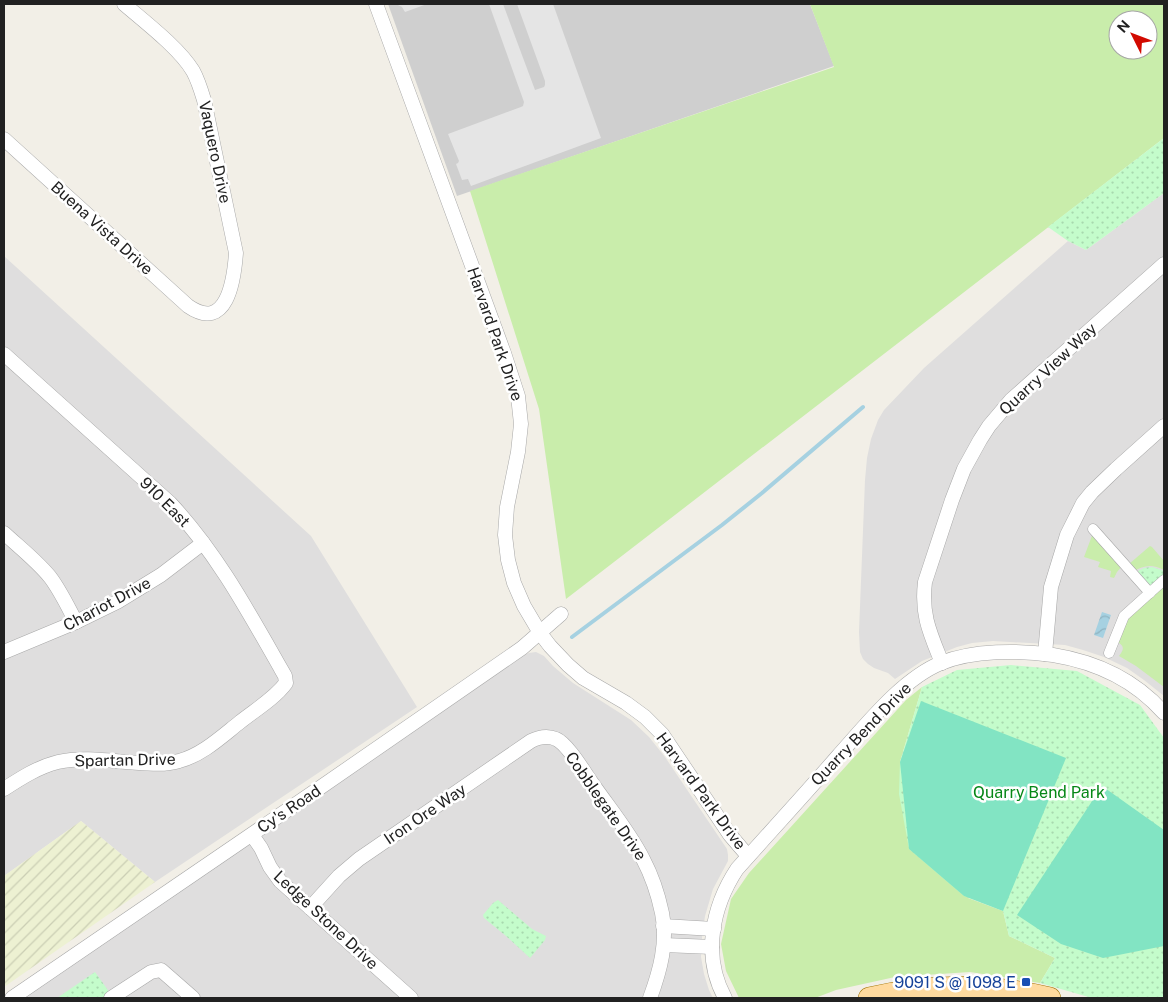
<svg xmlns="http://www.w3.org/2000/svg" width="1168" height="1002" font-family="'Public Sans',sans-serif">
  <defs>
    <pattern id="farmland-furrows" width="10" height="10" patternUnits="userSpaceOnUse" patternTransform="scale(1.25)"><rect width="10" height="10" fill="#edf1d2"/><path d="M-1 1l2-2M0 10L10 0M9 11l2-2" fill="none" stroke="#cbceb4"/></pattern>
    <pattern id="park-dots" width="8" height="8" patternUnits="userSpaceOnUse" patternTransform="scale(1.25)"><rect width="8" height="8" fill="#c4fccb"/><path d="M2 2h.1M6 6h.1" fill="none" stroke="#a8d8ae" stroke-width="1.8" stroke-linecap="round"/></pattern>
    <pattern id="water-waves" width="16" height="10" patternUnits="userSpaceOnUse" patternTransform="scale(1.25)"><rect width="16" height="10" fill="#a6d1e1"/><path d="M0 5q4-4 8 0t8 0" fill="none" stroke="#8fb3c1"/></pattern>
  </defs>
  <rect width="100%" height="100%" fill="#f2efe7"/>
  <!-- residential -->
  <g fill="#dfdede">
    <polygon points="1164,193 1164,696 1144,680 1127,668 1104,657 1083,650 1065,645 993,641 972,643 957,647 922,661 895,679 888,673 874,668 868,664 863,659 860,652 859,632 865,480 867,458 871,439 878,420 884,410 924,368 1068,241 1086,250"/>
    <polygon points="4,256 311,536 417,707 155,882 81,821 4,876"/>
    <polygon points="536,652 544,656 553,666 573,683 631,720 649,737 665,757 727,849 728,855 728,861 713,889 705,916 702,937 701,957 704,974 709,990 713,998 24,998 523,656 529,653"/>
  </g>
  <!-- religious -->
  <polygon fill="#cfcfcf" points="388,4 810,4 834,66 457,196"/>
  <!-- farmland -->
  <polygon fill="url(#farmland-furrows)" points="81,821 155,882 4,987 4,876"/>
  <!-- grass -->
  <g fill="#c9edab" fill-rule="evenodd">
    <path d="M810 4H1164V138L566 599 539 409 470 191 834 67ZM1118 20H1148V50H1118Z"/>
    <polygon points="1093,533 1123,565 1117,572 1114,578 1110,577 1111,571 1098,567 1100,562 1084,557"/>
    <path d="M1150 546 1152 547 1164 561V570C1152 564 1144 565 1133 572L1129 564Z"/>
    <path d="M1164 582V687L1136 666 1119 656C1125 648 1124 646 1116 641L1125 619Z"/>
    <polygon points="922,687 900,762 968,898 1003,911 1009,936 1055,958 1040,983 970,972 895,977 836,990 815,998 739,998 726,971 721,944 731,899 749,873 906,700"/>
  </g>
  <!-- park -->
  <g fill="url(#park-dots)">
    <polygon points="1164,138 1164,193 1086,250 1068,241 1048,227"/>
    <polygon points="1152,567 1164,571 1164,578 1152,589 1134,573 1144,568"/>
    <polygon points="1011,665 1077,671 1140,705 1164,738 1164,998 1092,998 1040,983 1055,958 1009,936 1003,911 964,896 909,849 899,794 900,762 922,687 957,670"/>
    <polygon points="498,900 532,929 546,936 545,940 530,958 506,936 484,918 483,915 493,903"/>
    <polygon points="95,972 110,993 103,998 57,998"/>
  </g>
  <!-- pitch -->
  <g fill="#82e4c3">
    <polygon points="921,701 1066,758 1003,911 964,896 909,849 900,762"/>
    <polygon points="1102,786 1164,830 1164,946 1103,958 1061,944 1017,915"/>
  </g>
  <!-- parking -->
  <g fill="#e5e5e5">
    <polygon points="398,4 427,4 405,12 402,7 398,5"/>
    <polygon points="489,4 503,4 535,90 544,87 545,85 545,81 517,4 553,4 601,138 471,186 468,179 462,180 456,164 458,163 459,161 448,134 521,107 523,106 524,102"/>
  </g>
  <!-- water -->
  <polygon fill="url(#water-waves)" points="1102,612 1111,615 1103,638 1094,635"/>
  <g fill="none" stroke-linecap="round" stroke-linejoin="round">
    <!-- stream -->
    <polyline stroke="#a6d1e1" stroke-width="4" points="572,637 722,525 762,493 863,407"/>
    <defs>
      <g id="pedestrian">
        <polyline points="1093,529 1150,593"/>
        <polyline points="1109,653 1124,616 1164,580"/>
      </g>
      <g id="minor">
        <polyline points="376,4 504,353 518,396 521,424 518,452 507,507 505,535 508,560 514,583 524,606 540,633 550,646 568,665 583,678 626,703 645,717 662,734 730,835 748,856"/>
        <path d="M4 139 188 306C227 333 234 280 236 253L204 100C201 90 198 80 193 71 179 48 145 22 124 4"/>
        <path d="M4 354 170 503C216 552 248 611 281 669L285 676 286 683C274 699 255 710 240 722 221 737 202 755 179 761 163 766 143 763 126 762 104 760 80 757 58 762 38 767 21 778 4 789"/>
        <path d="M4 533C19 547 37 561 50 577 60 590 68 607 76 622"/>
        <polyline points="4,652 76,622 117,602 161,575 203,543"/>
        <polyline points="1045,654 1051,587 1067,535 1083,503 1092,492 1116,469 1164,426"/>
        <path d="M942 663C930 633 921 615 925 582L952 500 964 469 980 440 989 426 1011 400 1164 264"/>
        <polyline points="252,835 261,848 270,867 280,881 411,998"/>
        <path d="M310 908 339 876 359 859 531 741C539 737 547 735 556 739 568 744 586 775 594 786 611 810 630 833 643 859 652 876 658 894 662 913 668 942 660 971 650 998"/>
        <polyline points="663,926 714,929"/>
        <polyline points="664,945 712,947"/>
        <polyline points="12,998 321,787 522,648 561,614"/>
        <polyline points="111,998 151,972 161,970 193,998"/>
        <path d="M725 998C702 956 712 907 737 869 771 831 805 794 838 756 866 725 902 679 941 663 973 650 1019 650 1053 655 1096 662 1135 680 1164 713"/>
      </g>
      <path id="primary" d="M869 998C929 984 991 984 1050 998"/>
    </defs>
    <!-- pedestrian casing -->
    <use href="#pedestrian" stroke="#a8a8a8" stroke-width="11"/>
    <!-- minor casing -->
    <use href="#minor" stroke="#a8a8a8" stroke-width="15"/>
    <!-- primary casing -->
    <use href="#primary" stroke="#9e7100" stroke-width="22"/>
    <!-- pedestrian -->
    <use href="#pedestrian" stroke="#fff" stroke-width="10"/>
    <!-- minor -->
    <use href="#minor" stroke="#fff" stroke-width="14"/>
    <!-- primary -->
    <use href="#primary" stroke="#ffda9f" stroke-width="21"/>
  </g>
  <!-- markers -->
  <rect fill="#1a4fb4" stroke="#fff" stroke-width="2" x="1021" y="977" width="10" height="10" rx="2.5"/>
  <g text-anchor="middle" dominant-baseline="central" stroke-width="5" stroke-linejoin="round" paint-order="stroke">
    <!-- street labels -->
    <g font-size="16" fill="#212121" stroke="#fff">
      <text transform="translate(215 152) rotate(78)">Vaquero Drive</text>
      <text transform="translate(102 228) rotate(42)">Buena Vista Drive</text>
      <text transform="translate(495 334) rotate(71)">Harvard Park Drive</text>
      <text transform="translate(1048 369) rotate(-43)">Quarry View Way</text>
      <text transform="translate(165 502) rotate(45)">910 East</text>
      <text transform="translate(107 604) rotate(-28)">Chariot Drive</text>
      <text transform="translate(861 734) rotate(-46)">Quarry Bend Drive</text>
      <text transform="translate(125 760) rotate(-1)">Spartan Drive</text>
      <text transform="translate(701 791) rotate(54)">Harvard Park Drive</text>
      <text transform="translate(606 806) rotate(55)">Cobblegate Drive</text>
      <text transform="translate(289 809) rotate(-34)">Cy's Road</text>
      <text transform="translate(425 814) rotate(-34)">Iron Ore Way</text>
      <text transform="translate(326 920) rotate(43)">Ledge Stone Drive</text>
    </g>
    <!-- park labels -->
    <g font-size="16" fill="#068717" stroke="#fff">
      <text x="1039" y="792">Quarry Bend Park</text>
    </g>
    <!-- transit labels -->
    <g font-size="16" fill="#164399" stroke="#fff" text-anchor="end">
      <text x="1016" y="982">9091 S @ 1098 E</text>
    </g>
  </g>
  <!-- border -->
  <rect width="1168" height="1002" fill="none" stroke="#212121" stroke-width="10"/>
  <!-- north arrow -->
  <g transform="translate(1133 35) rotate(312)"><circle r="24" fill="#ffffff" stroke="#a6a6a6"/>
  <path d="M0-4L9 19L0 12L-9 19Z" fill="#d20a00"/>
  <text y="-8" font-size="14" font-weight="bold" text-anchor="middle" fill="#212121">N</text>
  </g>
</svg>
